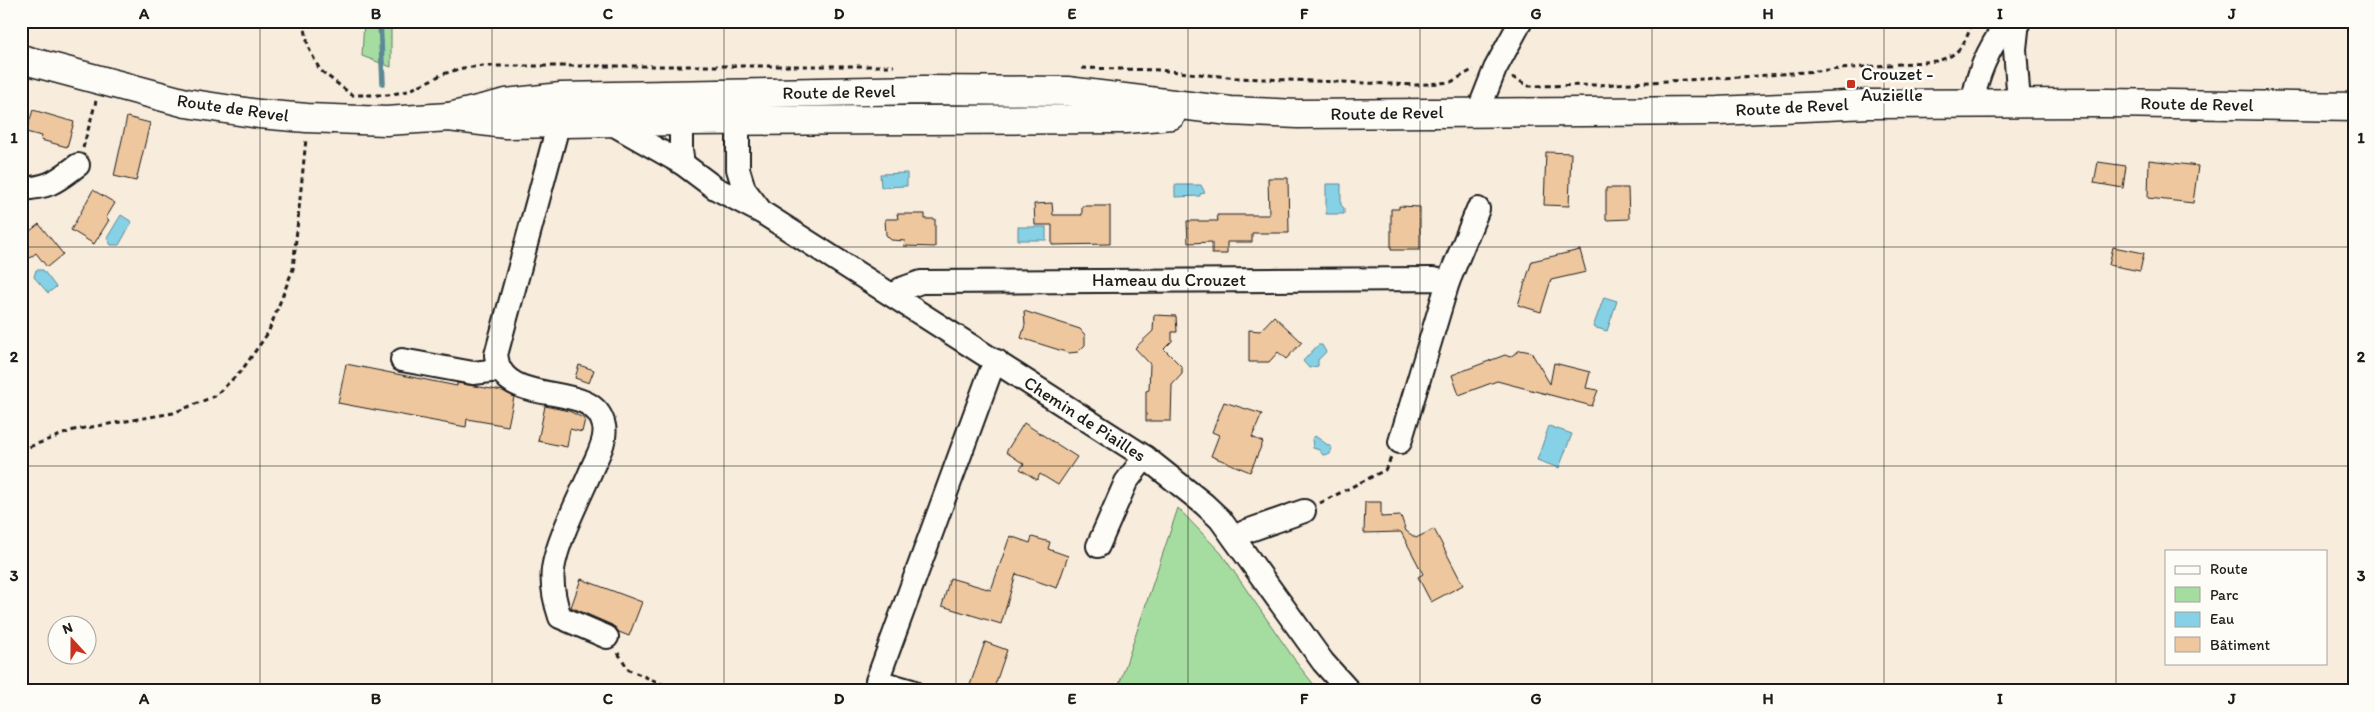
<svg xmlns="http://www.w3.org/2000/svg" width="2375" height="712" font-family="Itim,sans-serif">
  <rect width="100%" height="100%" fill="#f8ecdc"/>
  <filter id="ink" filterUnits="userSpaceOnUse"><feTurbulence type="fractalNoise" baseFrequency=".02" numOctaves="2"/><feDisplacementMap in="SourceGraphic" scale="10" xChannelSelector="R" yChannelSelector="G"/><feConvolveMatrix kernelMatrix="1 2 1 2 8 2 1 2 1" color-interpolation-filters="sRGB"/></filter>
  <g filter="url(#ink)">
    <!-- green -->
    <g fill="#a5dda1" stroke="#607c5e">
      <polygon points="364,21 391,21 391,67 362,56"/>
      <polygon points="1178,508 1221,553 1299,666 1319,691 1117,691"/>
    </g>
    <!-- water -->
    <g fill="#86d1e6" stroke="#5c8995">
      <polygon points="907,173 907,186 881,187 880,174"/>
      <polygon points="1326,184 1341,184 1341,205 1344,208 1344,214 1326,214"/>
      <polygon points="1175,185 1201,185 1205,193 1200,194 1200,196 1175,197"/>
      <polygon points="121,215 132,222 119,245 111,245 107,238"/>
      <rect x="1018" y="227" width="28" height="13"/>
      <polygon points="36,270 43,270 56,287 48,293 34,277"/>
      <polygon points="1604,297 1617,301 1607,331 1593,327"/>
      <polygon points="1318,345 1322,345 1326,352 1318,360 1318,366 1309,368 1303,361"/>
      <polygon points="1549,426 1572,434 1559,468 1537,460"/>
      <polygon points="1315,436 1332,448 1330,454 1323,455 1319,450 1313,448 1312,439"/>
    </g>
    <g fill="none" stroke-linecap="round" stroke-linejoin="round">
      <!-- stream -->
      <polyline stroke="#5c8995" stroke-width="5.5" points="380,21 383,83"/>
    </g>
    <!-- building -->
    <g fill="#eec79e" stroke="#1c1c1c">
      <polygon points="33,110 74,122 67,147 41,140 42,136 26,132"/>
      <polygon points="127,117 150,123 136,181 114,176"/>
      <polygon points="1546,152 1571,153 1569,206 1544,205"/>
      <polygon points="2149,160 2198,166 2193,203 2148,198"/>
      <polygon points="2098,162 2126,166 2123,188 2094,183"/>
      <polygon points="1268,178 1288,178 1289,233 1252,233 1252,242 1227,242 1227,254 1212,254 1212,242 1188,243 1187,221 1218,221 1217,215 1269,215"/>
      <polygon points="1606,188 1628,188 1629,219 1606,220"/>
      <polygon points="93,190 115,203 106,218 109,220 94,244 71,230"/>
      <polygon points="1052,203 1053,215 1082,215 1082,206 1110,206 1110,244 1052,245 1052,225 1035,225 1034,204"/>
      <polygon points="1399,206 1420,207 1420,250 1391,250 1391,209 1399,209"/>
      <polygon points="897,214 925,214 925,219 935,219 935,247 904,246 905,241 891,240 886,235 885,219 898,219"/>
      <polygon points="39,224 63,254 47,267 36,253 21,265 21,238"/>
      <polygon points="2113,247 2144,253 2140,271 2109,265"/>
      <polygon points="1580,250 1586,272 1551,280 1541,312 1518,305 1532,261"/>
      <polygon points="1024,311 1080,329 1085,335 1085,345 1078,352 1069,353 1021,338 1025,325"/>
      <polygon points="1154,315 1176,316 1177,332 1172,332 1172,341 1164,349 1182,367 1182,374 1172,385 1171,421 1146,421 1146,391 1149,390 1150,364 1135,348 1153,331"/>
      <polygon points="1274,316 1302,342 1286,359 1278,352 1269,362 1249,362 1249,330 1260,331"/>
      <polygon points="1520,350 1531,352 1550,384 1554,363 1590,372 1586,388 1598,390 1592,406 1497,381 1459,395 1452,375 1505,355 1510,357"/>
      <polygon points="346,364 457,386 457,383 503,391 514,397 508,426 467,419 466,427 338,403"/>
      <polygon points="579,365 594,370 589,383 575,378"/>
      <polygon points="1224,402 1262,414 1252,437 1263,442 1250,472 1211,456 1219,435 1212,432"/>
      <polygon points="545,406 569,411 585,419 582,432 570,429 567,447 538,441"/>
      <polygon points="1024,423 1077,457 1058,485 1040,474 1037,480 1028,474 1020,469 1024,464 1006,452"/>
      <polygon points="1365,502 1381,502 1381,517 1401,516 1406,531 1416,538 1434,529 1463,585 1431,602 1418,577 1423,574 1401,532 1364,533"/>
      <polygon points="1010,536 1030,543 1032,537 1050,542 1048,549 1068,556 1057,588 1016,574 1001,624 942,606 950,578 991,590"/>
      <polygon points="581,579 642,602 629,636 619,632 612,625 571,607"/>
      <polygon points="985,642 1007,650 993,691 968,691"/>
    </g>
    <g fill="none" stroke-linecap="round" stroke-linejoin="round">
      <defs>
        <g id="minor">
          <polyline points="2018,21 2015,49 2019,103"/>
          <path d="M1973 103C1976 74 1991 45 2008 21"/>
          <polyline points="731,105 738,121 738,169 744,189 760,210"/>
          <path d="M560 106 555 137 496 355C497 359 498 366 500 369 520 406 595 381 604 426 607 439 598 455 593 466 581 496 558 537 553 569 551 586 555 602 560 617L607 637"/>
          <polyline points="1478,112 1495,69 1521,21"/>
          <polyline points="609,122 683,164 715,188 763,213 1145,457 1204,504 1220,519 1323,662 1349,691"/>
          <polyline points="683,164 681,150 681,121 692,110"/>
          <path d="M21 189C51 187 55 182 78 165"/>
          <polyline points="1448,282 1478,209"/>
          <polyline points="895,297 901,289 921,282 1433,279 1448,282 1400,442"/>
          <polyline points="402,360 473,373 500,370"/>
          <polyline points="1234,537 1247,531 1304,511"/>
          <polyline points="1098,546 1126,482 1145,457"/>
          <polyline points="912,691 877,681 990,373 997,361"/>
        </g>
        <g id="major">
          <polyline points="21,59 186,103 259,114 307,118 386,121 449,117 506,124 681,121 1126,119 1171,115"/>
          <polyline points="449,117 506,103 561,97 923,90 1067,91 1230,111 1298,114 1718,111 1868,104 2108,103 2354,107"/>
        </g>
      </defs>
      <!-- minor casing -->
      <use href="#minor" stroke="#1c1c1c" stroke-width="26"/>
      <!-- major casing -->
      <use href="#major" stroke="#1c1c1c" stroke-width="31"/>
      <!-- path -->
      <g stroke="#1c1c1c" stroke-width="3" stroke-dasharray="5 4" stroke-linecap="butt">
        <polyline points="304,21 308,47 320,70 352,95 388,95 408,91 443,74 463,68 483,66 894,66"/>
        <polyline points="1082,68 1159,70 1238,78 1416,85 1451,82 1474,69"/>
        <path d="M1512 77 1529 86 1598 85 1756 76 1936 61C1960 56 1965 43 1973 21"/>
        <polyline points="83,148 96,101"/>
        <polyline points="21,450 74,430 173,413 215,396 242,370 268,333 293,269 306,139"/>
        <polyline points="1320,503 1385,470 1391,458"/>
        <polyline points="618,653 629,670 679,691"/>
      </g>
      <!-- minor -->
      <use href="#minor" stroke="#fdfcf7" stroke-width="22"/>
      <!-- major -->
      <use href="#major" stroke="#fdfcf7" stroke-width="28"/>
    </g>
  </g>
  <!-- grid -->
  <path fill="none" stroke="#1c1c1c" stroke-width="1" stroke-opacity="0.55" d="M260 21V691M492 21V691M724 21V691M956 21V691M1188 21V691M1420 21V691M1652 21V691M1884 21V691M2116 21V691M21 247H2354M21 466H2354"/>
  <!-- markers -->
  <rect fill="#c8321e" stroke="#fdfcf7" stroke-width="2" x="1846" y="79" width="10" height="10" rx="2.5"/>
  <g text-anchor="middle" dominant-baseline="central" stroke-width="5" stroke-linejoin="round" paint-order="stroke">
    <!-- poi labels -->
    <g font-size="18" fill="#1c1c1c" stroke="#fdfcf7" text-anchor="start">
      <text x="1861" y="74">Crouzet -<tspan x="1861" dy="21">Auzielle</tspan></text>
    </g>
    <!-- street labels -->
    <g font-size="18" fill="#1c1c1c" stroke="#fdfcf7">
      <text transform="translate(839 92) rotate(-1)">Route de Revel</text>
      <text transform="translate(2197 104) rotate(1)">Route de Revel</text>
      <text transform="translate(1792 107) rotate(-3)">Route de Revel</text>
      <text transform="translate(233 108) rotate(8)">Route de Revel</text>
      <text transform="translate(1387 113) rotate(-1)">Route de Revel</text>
      <text x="1169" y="280">Hameau du Crouzet</text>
      <text transform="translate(1085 419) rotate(33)">Chemin de Piailles</text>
    </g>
  </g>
  <!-- margin -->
  <rect width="2375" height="712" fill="none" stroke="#fdfcf7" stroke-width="55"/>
  <!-- legend -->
  <rect x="2165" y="550" width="162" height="115" fill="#fdfcf7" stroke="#a3a29f"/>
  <rect x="2175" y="566" width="25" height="8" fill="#fdfcf7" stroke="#a3a29f"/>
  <text x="2210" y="574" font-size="15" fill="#1c1c1c">Route</text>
  <rect x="2175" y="587" width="25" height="15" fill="#a5dda1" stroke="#a3a29f"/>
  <text x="2210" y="600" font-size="15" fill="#1c1c1c">Parc</text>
  <rect x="2175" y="612" width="25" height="15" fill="#86d1e6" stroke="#a3a29f"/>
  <text x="2210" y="624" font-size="15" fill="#1c1c1c">Eau</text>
  <rect x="2175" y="637" width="25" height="15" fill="#eec79e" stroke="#a3a29f"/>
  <text x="2210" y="650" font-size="15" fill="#1c1c1c">Bâtiment</text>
  <!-- north arrow -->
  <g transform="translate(72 640) rotate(339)"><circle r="24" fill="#fdfcf7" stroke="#a3a29f"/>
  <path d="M0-4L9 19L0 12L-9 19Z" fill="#c8321e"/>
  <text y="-8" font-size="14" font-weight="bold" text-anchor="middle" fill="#1c1c1c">N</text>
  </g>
  <rect x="28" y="28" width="2320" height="656" fill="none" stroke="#1c1c1c" stroke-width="2"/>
  <g font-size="16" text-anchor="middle" font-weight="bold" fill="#1c1c1c">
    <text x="144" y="19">A</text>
    <text x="376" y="19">B</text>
    <text x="608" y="19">C</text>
    <text x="839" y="19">D</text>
    <text x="1072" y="19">E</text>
    <text x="1304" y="19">F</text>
    <text x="1536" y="19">G</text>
    <text x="1768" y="19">H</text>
    <text x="2000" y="19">I</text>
    <text x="2232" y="19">J</text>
    <text x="14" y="143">1</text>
    <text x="2361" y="143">1</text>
    <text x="14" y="362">2</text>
    <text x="2361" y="362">2</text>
    <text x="14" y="581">3</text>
    <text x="2361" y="581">3</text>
    <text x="144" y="704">A</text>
    <text x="376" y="704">B</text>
    <text x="608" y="704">C</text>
    <text x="839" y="704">D</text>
    <text x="1072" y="704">E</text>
    <text x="1304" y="704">F</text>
    <text x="1536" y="704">G</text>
    <text x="1768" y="704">H</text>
    <text x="2000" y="704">I</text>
    <text x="2232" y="704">J</text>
  </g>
</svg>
